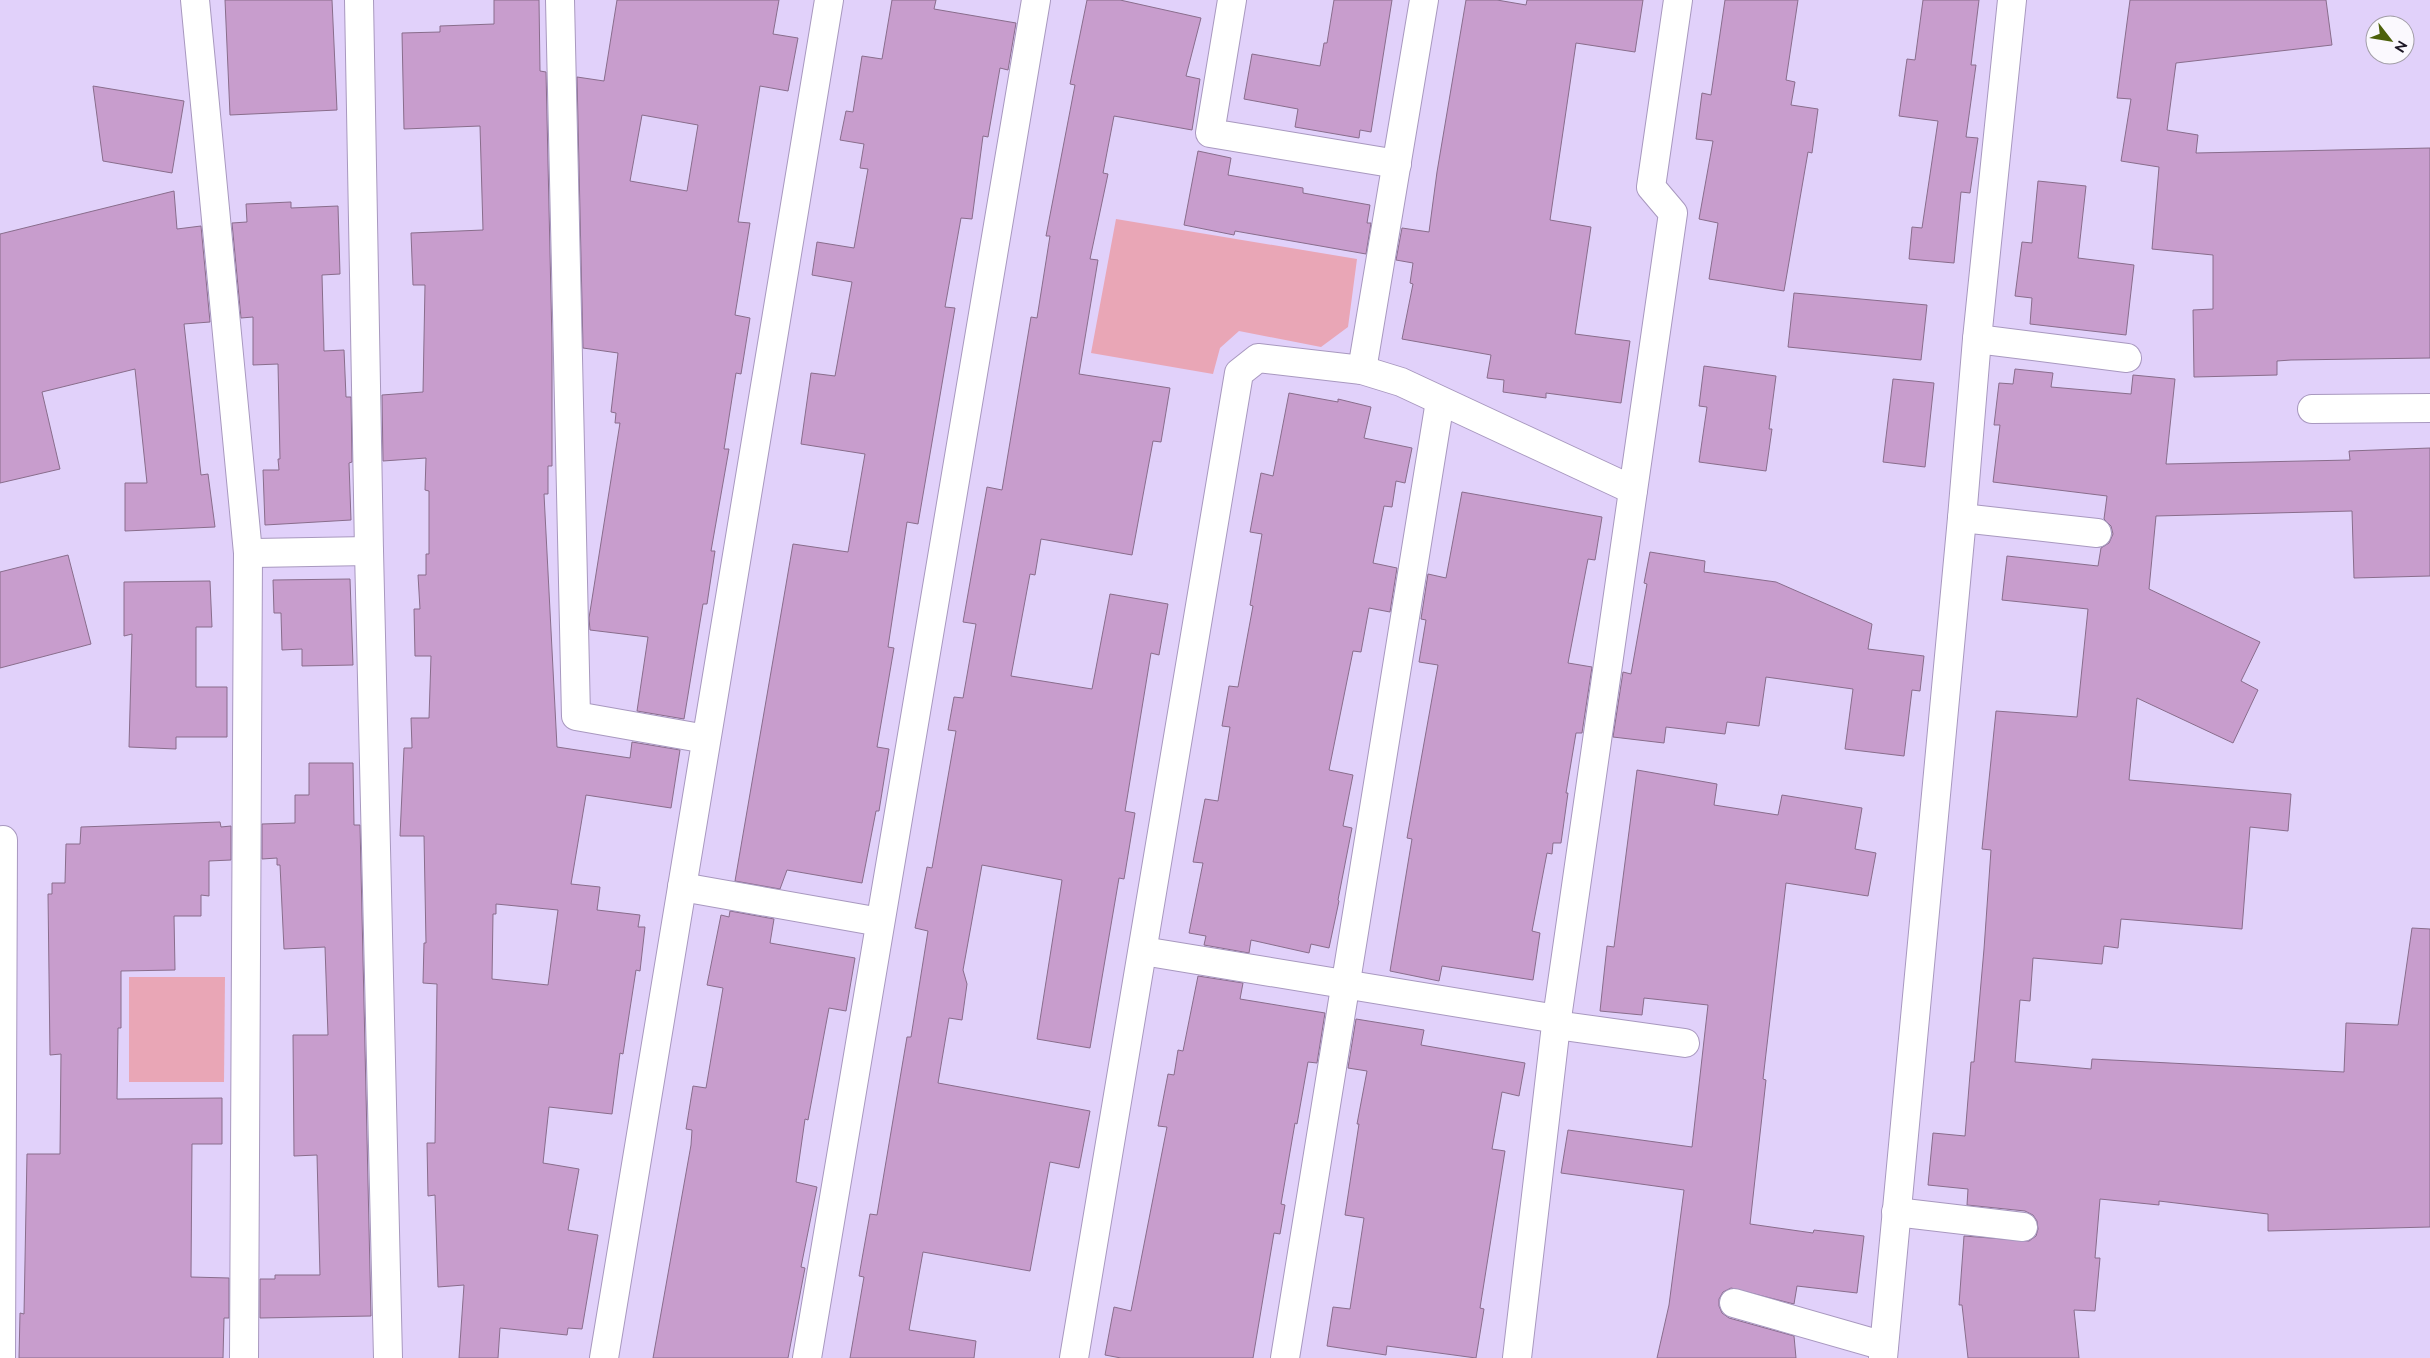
<svg xmlns="http://www.w3.org/2000/svg" width="2430" height="1358" font-family="Raleway,sans-serif">
  <rect width="100%" height="100%" fill="#e1d1fa"/>
  <!-- green -->
  <g fill="#e9a6b6">
    <polygon points="1116,219 1357,259 1348,327 1321,347 1239,331 1220,348 1213,374 1091,353"/>
    <polygon points="129,977 225,977 224,1082 129,1082"/>
  </g>
  <!-- building -->
  <g fill="#c89dcd" stroke="#896d8c" fill-rule="evenodd">
    <polygon points="225,0 332,0 337,110 230,115"/>
    <path d="M494 0H539L540 71 546 72 552 343V466H548V494H544L557 747 630 758 632 742 680 750 671 808 586 795 571 884 600 887 597 910 640 915 638 927H645L640 971 636 970 623 1054 620 1053 612 1114 549 1107 543 1163 579 1169 568 1230 598 1235 582 1329 568 1328 567 1335 500 1328 498 1358H459L464 1285 438 1287 435 1195 428 1196 427 1143H435L437 984 423 983 424 943H426L424 836H400L404 748H412L411 718H429L431 656H415L414 609H420L418 575H426V554H429V491L425 490 426 458 383 461 382 395 423 392 425 285H413L411 233 483 230 480 126 404 129 402 33 440 32V26L494 24ZM496 904 558 910 548 985 492 979 493 914H496Z"/>
    <path d="M617 0H779L773 34 798 38 788 91 760 86 738 222 750 223 735 315 750 318 741 374 736 373 724 449H729L711 551H715L707 604H703L684 719 637 711 648 637 590 630 589 618 620 423H615L616 413 611 412 618 353 583 348 577 77 604 81ZM642 115 698 125 687 191 630 181Z"/>
    <polygon points="892,0 936,0 934,9 1016,23 1008,70 1000,68 988,137 983,136 972,219 961,218 945,307 955,308 918,524 907,522 888,647 894,648 877,747 889,749 879,811 876,811 862,883 787,870 780,889 735,881 793,544 848,552 865,454 801,444 811,373 835,376 852,282 812,275 817,242 854,248 868,169 860,168 864,144 840,140 846,111 853,112 862,56 882,59"/>
    <polygon points="1087,0 1120,0 1201,18 1186,76 1200,79 1192,130 1114,116 1103,173 1108,174 1090,259 1098,260 1079,374 1170,388 1161,442 1153,441 1132,555 1041,539 1035,575 1030,574 1011,676 1092,689 1110,594 1168,604 1159,655 1151,653 1125,811 1135,813 1124,879 1119,878 1090,1048 1037,1039 1062,880 982,865 963,970 967,984 962,1020 949,1018 938,1083 1090,1111 1079,1168 1050,1162 1030,1271 923,1252 909,1330 976,1341 974,1358 850,1358 864,1277 859,1276 870,1214 877,1215 907,1037 911,1037 928,931 915,928 927,867 932,868 956,731 948,730 954,697 963,698 976,624 963,622 987,487 1002,490 1031,317 1037,318 1050,236 1046,236 1075,85 1070,84"/>
    <polygon points="1334,0 1392,0 1371,132 1360,130 1359,138 1295,127 1298,109 1244,99 1252,54 1320,66 1324,43 1327,43"/>
    <polygon points="1466,0 1497,0 1526,5 1527,0 1643,0 1635,52 1576,43 1550,220 1591,227 1575,334 1630,341 1621,403 1546,393 1546,398 1503,392 1504,380 1487,378 1491,355 1402,339 1413,284 1410,283 1413,263 1396,260 1402,228 1429,232 1437,172"/>
    <polygon points="1725,0 1798,0 1786,80 1795,82 1791,105 1818,109 1812,153 1808,152 1784,291 1709,279 1718,223 1699,219 1713,141 1696,139 1702,93 1711,95"/>
    <polygon points="1923,0 1979,0 1971,65 1976,65 1966,137 1978,138 1970,193 1961,192 1954,263 1909,259 1912,227 1922,228 1938,121 1899,116 1907,59 1915,60"/>
    <polygon points="2130,0 2326,0 2332,45 2176,63 2167,130 2198,135 2196,153 2430,148 2430,358 2291,360 2277,361 2277,375 2194,377 2193,310 2213,309 2213,255 2152,249 2159,167 2121,161 2131,99 2117,98"/>
    <polygon points="93,86 184,101 172,173 103,161"/>
    <polygon points="1198,151 1231,158 1228,175 1303,188 1303,193 1370,205 1367,223 1371,223 1366,254 1235,231 1234,235 1184,225"/>
    <polygon points="2038,181 2086,186 2078,258 2134,265 2126,335 2030,324 2032,298 2015,296 2022,242 2032,243"/>
    <polygon points="174,191 177,229 201,226 210,322 184,324 201,475 208,474 215,527 125,531 125,483 147,483 135,369 42,392 60,469 0,483 0,234"/>
    <polygon points="291,202 291,208 338,206 340,274 322,275 324,351 344,350 346,397 351,397 352,462 349,463 351,520 265,525 263,470 279,470 278,459 280,459 278,364 253,365 253,317 241,318 232,223 247,222 246,204"/>
    <polygon points="1794,293 1927,305 1921,360 1788,347"/>
    <polygon points="1704,366 1776,376 1769,429 1772,429 1766,471 1699,462 1707,407 1699,406"/>
    <polygon points="2015,369 2053,373 2051,387 2131,394 2133,375 2175,379 2166,464 2350,460 2349,451 2430,448 2430,576 2354,578 2352,511 2156,516 2149,589 2260,642 2241,681 2258,690 2233,743 2137,698 2129,780 2291,794 2288,831 2250,827 2242,929 2121,919 2118,948 2104,946 2102,964 2033,958 2030,1001 2020,1000 2015,1062 2091,1069 2092,1059 2344,1072 2346,1023 2398,1025 2412,928 2430,929 2430,1227 2268,1231 2268,1214 2159,1201 2159,1205 2100,1199 2095,1258 2100,1258 2095,1311 2074,1310 2079,1358 1968,1358 1962,1305 1959,1305 1964,1236 2029,1241 2036,1236 2038,1229 2037,1221 2033,1215 2025,1211 1967,1205 1968,1189 1928,1185 1933,1133 1965,1136 1971,1062 1974,1062 1984,949 1991,850 1982,849 1996,711 2077,717 2088,609 2002,600 2007,556 2098,566 2101,548 2109,543 2113,534 2111,526 2104,519 2107,496 1993,482 2000,425 1994,425 1999,383 2013,384"/>
    <polygon points="1893,379 1934,383 1925,467 1883,462"/>
    <polygon points="1289,393 1338,402 1338,399 1371,407 1364,438 1412,448 1405,483 1396,481 1392,507 1384,506 1373,563 1397,568 1390,612 1369,608 1361,652 1353,651 1329,770 1353,775 1343,826 1352,828 1338,900 1339,901 1329,948 1311,944 1309,953 1251,940 1249,953 1204,945 1206,936 1189,933 1203,863 1193,862 1205,799 1218,801 1230,727 1222,726 1229,686 1238,687 1253,606 1250,605 1262,534 1250,532 1261,473 1273,476"/>
    <polygon points="1462,492 1602,517 1595,560 1588,559 1568,663 1592,667 1582,733 1576,733 1566,793 1568,793 1561,843 1553,843 1552,854 1547,853 1532,931 1540,933 1533,980 1442,966 1439,981 1390,971 1412,839 1407,838 1438,665 1419,662 1426,620 1421,619 1428,574 1446,578"/>
    <polygon points="1650,552 1705,561 1704,572 1776,582 1872,624 1868,649 1924,656 1920,691 1912,690 1904,756 1845,749 1853,689 1766,677 1759,726 1727,722 1725,734 1666,727 1664,743 1613,737 1623,672 1631,674 1647,584 1644,583"/>
    <polygon points="68,555 91,644 0,668 0,572"/>
    <polygon points="350,579 353,665 302,666 302,649 282,650 281,613 274,613 273,580"/>
    <polygon points="210,581 212,627 196,627 196,687 227,687 227,737 176,737 176,749 129,747 132,634 124,636 124,582"/>
    <polygon points="309,763 353,763 354,825 360,825 371,1316 260,1318 260,1279 275,1279 275,1275 320,1275 317,1155 294,1156 293,1035 328,1035 325,947 284,949 280,865 277,865 277,858 262,859 262,824 295,823 295,795 309,795"/>
    <polygon points="1637,770 1717,784 1714,805 1778,815 1782,795 1862,808 1855,849 1876,853 1868,896 1786,883 1763,1079 1766,1080 1750,1224 1813,1233 1814,1230 1864,1236 1857,1293 1797,1286 1794,1304 1731,1288 1723,1292 1719,1299 1719,1306 1722,1313 1729,1318 1794,1336 1796,1358 1657,1358 1669,1305 1684,1190 1561,1173 1568,1130 1692,1147 1708,1005 1644,998 1642,1015 1600,1011 1607,946 1614,947"/>
    <polygon points="220,822 221,827 231,826 231,860 209,861 209,896 201,895 201,916 174,916 175,970 121,971 121,1028 118,1028 117,1099 222,1098 222,1144 192,1144 191,1277 229,1278 229,1318 224,1318 223,1358 19,1358 20,1313 24,1314 27,1154 60,1154 61,1054 50,1055 48,894 52,894 52,883 65,883 66,844 80,844 81,827"/>
    <polygon points="730,911 774,919 770,943 855,958 846,1011 829,1008 808,1120 805,1119 796,1182 817,1187 801,1267 805,1268 788,1358 653,1358 691,1145 692,1130 686,1129 693,1086 706,1088 723,988 707,985 721,915 729,917"/>
    <polygon points="1198,976 1243,983 1240,999 1325,1013 1317,1063 1308,1062 1297,1124 1295,1123 1281,1204 1285,1205 1280,1234 1274,1233 1253,1358 1121,1358 1105,1355 1114,1307 1131,1311 1167,1127 1158,1126 1168,1074 1174,1075 1178,1050 1183,1051"/>
    <polygon points="1356,1019 1424,1030 1421,1045 1525,1063 1519,1096 1502,1092 1492,1149 1505,1151 1480,1308 1484,1309 1476,1358 1387,1346 1386,1355 1327,1346 1333,1307 1350,1309 1364,1218 1345,1215 1359,1124 1357,1124 1367,1071 1348,1068"/>
  </g>
  <g fill="none" stroke-linecap="round" stroke-linejoin="round">
    <defs>
      <g id="minor">
        <polyline points="195,0 248,553 244,1358"/>
        <polyline points="359,0 369,551 388,1358"/>
        <polyline points="560,0 576,716 706,739"/>
        <polyline points="1232,0 1210,133 1397,164"/>
        <polyline points="1977,339 2127,358"/>
        <polyline points="1362,370 1424,0"/>
        <polyline points="2312,409 2430,408"/>
        <polyline points="1962,518 2097,533"/>
        <polyline points="248,553 369,551"/>
        <polyline points="682,887 880,922"/>
        <polyline points="1143,951 1557,1019"/>
        <polyline points="1556,1025 1685,1043"/>
        <polyline points="1896,1212 2023,1227"/>
        <polyline points="1734,1303 1884,1346"/>
        <polyline points="1,1358 3,840"/>
        <polyline points="604,1358 829,0"/>
        <polyline points="807,1358 1036,0"/>
        <polyline points="1074,1358 1239,373 1258,358 1362,370 1401,382 1633,490"/>
        <polyline points="1285,1358 1440,401"/>
        <polyline points="1517,1358 1556,1025 1673,213 1651,187 1678,0"/>
        <polyline points="1883,1358 1962,518 1977,339 2012,0"/>
      </g>
    </defs>
    <!-- minor casing -->
    <use href="#minor" stroke="#a898bf" stroke-width="30"/>
    <!-- minor -->
    <use href="#minor" stroke="#fff" stroke-width="28"/>
  </g>
  <!-- north arrow -->
  <g transform="translate(2390 40) rotate(121)"><circle r="24" fill="#fbf9fe" stroke="#a29ea7"/>
  <path d="M0-4L9 19L0 12L-9 19Z" fill="#4d610b"/>
  <text y="-8" font-size="14" font-weight="bold" text-anchor="middle" fill="#1c1625">N</text>
  </g>
</svg>
